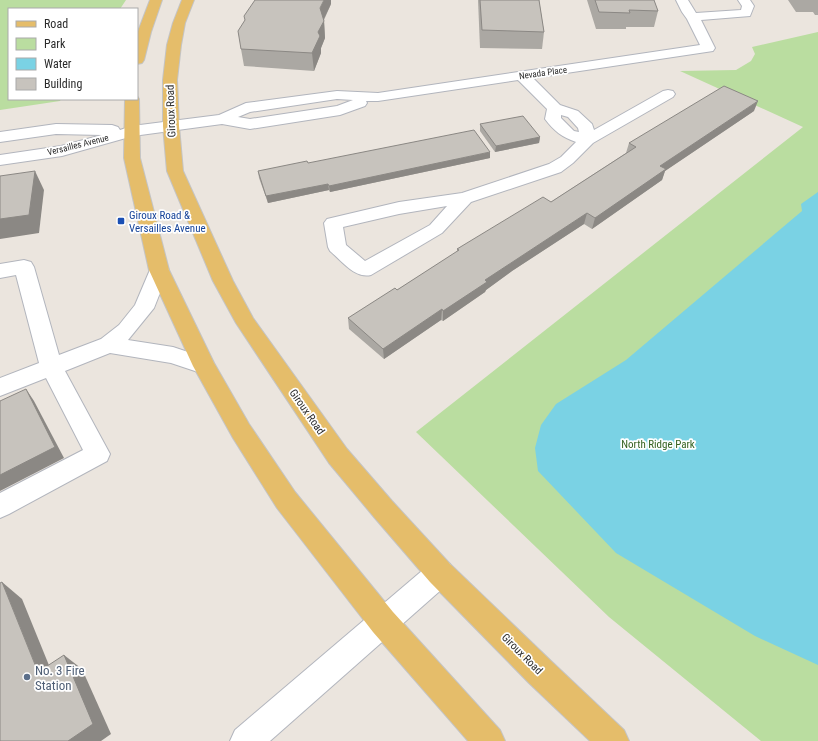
<svg xmlns="http://www.w3.org/2000/svg" width="818" height="741" font-family="'Roboto Condensed',sans-serif">
  <rect width="100%" height="100%" fill="#ebe5de"/>
  <!-- green -->
  <g fill="#badda0">
    <polygon points="0,0 126,0 120,9 9,9 9,99 61,99 60,101 0,110"/>
    <polygon points="818,32 818,741 761,741 609,617 416,432 803,127 680,71 736,70 751,61 755,54 752,47"/>
  </g>
  <!-- water -->
  <polygon fill="#7ad2e4" points="818,192 818,665 755,636 616,553 538,471 535,448 541,425 556,404 626,360 802,211 801,204"/>
  <g fill="none" stroke-linecap="round" stroke-linejoin="round">
    <defs>
      <g id="minor">
        <path d="M676 0H688L696 13 741 10 742 6 738 0H750L754 6 750 16 701 20 715 48 713 51 533 78 560 105 578 111 592 124 594 130 663 91 668 90 673 91 675 94 673 97 593 143 573 163 561 172 471 202 442 233 371 275C355 279 342 261 330 251L328 247 324 223 327 219 399 202 462 193 549 164 561 157 576 142C562 137 554 131 545 119L547 109 518 80 378 101H366L367 103 365 106 340 115 250 129 222 124 133 136 62 156 0 165V155L61 146 102 135 56 134 0 142V132L56 124 112 125 118 127 120 130 132 126 219 115 246 103 337 91 378 93 700 45 687 19 682 12ZM337 99 353 100 337 106 250 119 238 117 250 112ZM561 115 568 117 578 128 579 132 574 131 561 118ZM447 206 430 225 365 261 346 245 343 227 399 214Z"/>
        <polygon points="24,260 31,262 34,267 59,355 101,339 119,325 135,305 152,265 159,263 166,265 169,270 154,308 128,340 173,347 212,360 215,366 212,372 204,374 171,363 110,353 65,371 110,454 107,461 9,514 0,518 0,493 83,450 46,378 0,396 0,378 39,363 16,275 0,278 0,264"/>
        <polygon points="440,560 450,564 454,573 450,582 270,741 230,741 235,730 430,564"/>
      </g>
      <g id="major">
        <polygon points="150,0 162,0 151,32 144,60 142,63 137,64 137,34"/>
        <polygon points="182,0 194,0 185,23 181,45 177,80 179,126 183,171 233,281 253,318 347,449 392,501 450,564 551,661 624,730 629,741 590,741 529,683 430,582 374,517 329,463 236,323 213,281 167,171 163,126 163,80 167,45 173,23"/>
        <polygon points="137,96 139,99 140,158 169,270 214,363 249,424 295,492 393,612 500,730 505,741 468,741 373,632 277,508 233,438 193,366 149,270 124,158 125,99 137,99"/>
      </g>
    </defs>
    <!-- minor casing -->
    <use href="#minor" stroke="#b2b5bd" stroke-width="2"/>
    <!-- major casing -->
    <use href="#major" stroke="#c4c4c4" stroke-width="2"/>
    <!-- minor -->
    <use href="#minor" fill="#fff" fill-rule="evenodd"/>
    <!-- major -->
    <use href="#major" fill="#e5bd6a" fill-rule="evenodd"/>
  </g>
  <!-- wall -->
  <g fill="#aba8a3">
    <polygon points="478,0 539,0 544,32 542,49 480,48"/>
    <polygon points="587,0 654,0 658,11 654,27 626,27 626,29 596,29"/>
    <polygon points="788,0 818,0 818,15 815,15 813,12 796,12"/>
    <polygon points="331,4 324,20 325,38 321,48 321,53 314,71 244,66 241,49"/>
    <polygon points="754,111 665,171 662,180 592,229 584,224 512,271 486,290 485,292 443,321 441,320 384,359 349,329 348,318 397,290 457,252 457,249 551,202 626,153 629,143"/>
    <polygon points="480,124 540,137 539,143 495,152 480,131"/>
    <polygon points="490,158 330,192 329,190 268,203 259,178 258,171 308,163"/>
  </g>
  <!-- shaded-wall -->
  <g fill="#8b8884">
    <polygon points="324,0 331,0 331,4 321,25 320,8"/>
    <polygon points="324,21 325,38 321,48 321,53 314,71 312,53 318,32"/>
    <polygon points="758,101 754,111 665,171 662,180 592,229 595,218 660,166"/>
    <polygon points="540,137 539,143 495,152 496,146"/>
    <polygon points="490,152 490,158 330,192 329,186"/>
    <polygon points="35,171 44,190 39,233 0,239 0,219"/>
    <polygon points="328,184 329,190 268,203 266,196"/>
    <polygon points="587,213 584,224 512,271 486,290 485,292 443,321 443,311 485,280 514,261"/>
    <polygon points="442,309 441,320 384,359 383,349"/>
    <polygon points="26,389 34,401 64,458 0,491 0,475"/>
    <polygon points="2,582 22,599 57,685 38,672"/>
    <polygon points="64,655 82,669 111,734 101,741 68,741"/>
  </g>
  <!-- building -->
  <g fill="#c7c3bd" stroke="#8b8884">
    <polygon points="255,0 324,0 320,8 324,21 318,32 320,36 312,53 241,49 238,31 245,20 244,16"/>
    <polygon points="480,0 539,0 544,32 482,30"/>
    <polygon points="595,0 654,0 658,11 629,10 630,13 599,12"/>
    <polygon points="724,86 758,101 660,166 666,169 595,218 587,213 514,261 485,280 487,282 443,311 442,309 383,349 348,318 395,288 397,290 459,250 457,249 543,197 551,202 636,147 629,143"/>
    <polygon points="523,116 540,137 496,146 480,124"/>
    <polygon points="474,130 490,152 329,186 328,184 266,196 258,171 307,161 308,163"/>
    <polygon points="35,171 29,215 0,219 0,176"/>
    <polygon points="26,389 55,447 0,475 0,401"/>
    <polygon points="2,582 38,672 64,655 93,724 68,741 0,741 0,583"/>
  </g>
  <!-- markers -->
  <rect fill="#1a4fb4" stroke="#fff" stroke-width="1.5" x="117" y="217" width="8" height="8" rx="2"/>
  <circle fill="#5c6f8a" stroke="#fff" stroke-width="1.5" cx="27" cy="677" r="4"/>
  <g text-anchor="middle" dominant-baseline="central" stroke-width="3.5" stroke-linejoin="round" paint-order="stroke">
    <!-- far-street labels -->
    <g font-size="9" fill="#2b2b2b" stroke="#fff">
      <text transform="translate(543 73) rotate(-8)">Nevada Place</text>
      <text transform="translate(78 145) rotate(-14)">Versailles Avenue</text>
    </g>
    <!-- street labels -->
    <g font-size="11" fill="#2b2b2b" stroke="#fff">
      <text transform="translate(171 111) rotate(-92)">Giroux Road</text>
      <text transform="translate(307 412) rotate(55)">Giroux Road</text>
      <text transform="translate(522 654) rotate(45)">Giroux Road</text>
    </g>
    <!-- transit labels -->
    <g font-size="11" fill="#164399" stroke="#fff" text-anchor="start">
      <text x="129" y="215">Giroux Road &amp;<tspan x="129" dy="13">Versailles Avenue</tspan></text>
    </g>
    <!-- park labels -->
    <g font-size="11" fill="#346221" stroke="#fff">
      <text x="658" y="444">North Ridge Park</text>
    </g>
    <!-- near-service labels -->
    <g font-size="13" fill="#4e5e75" stroke="#fff" text-anchor="start">
      <text x="35" y="670">No. 3 Fire<tspan x="35" dy="15">Station</tspan></text>
    </g>
  </g>
  <!-- legend -->
  <rect x="8" y="8" width="130" height="92" fill="#ffffff" stroke="#aaaaaa"/>
  <rect x="16" y="21" width="20" height="6" fill="#e5bd6a" stroke="#aaaaaa"/>
  <text x="44" y="28" font-size="12" fill="#2b2b2b">Road</text>
  <rect x="16" y="38" width="20" height="12" fill="#badda0" stroke="#aaaaaa"/>
  <text x="44" y="48" font-size="12" fill="#2b2b2b">Park</text>
  <rect x="16" y="58" width="20" height="12" fill="#7ad2e4" stroke="#aaaaaa"/>
  <text x="44" y="68" font-size="12" fill="#2b2b2b">Water</text>
  <rect x="16" y="78" width="20" height="12" fill="#c7c3bd" stroke="#aaaaaa"/>
  <text x="44" y="88" font-size="12" fill="#2b2b2b">Building</text>
</svg>
